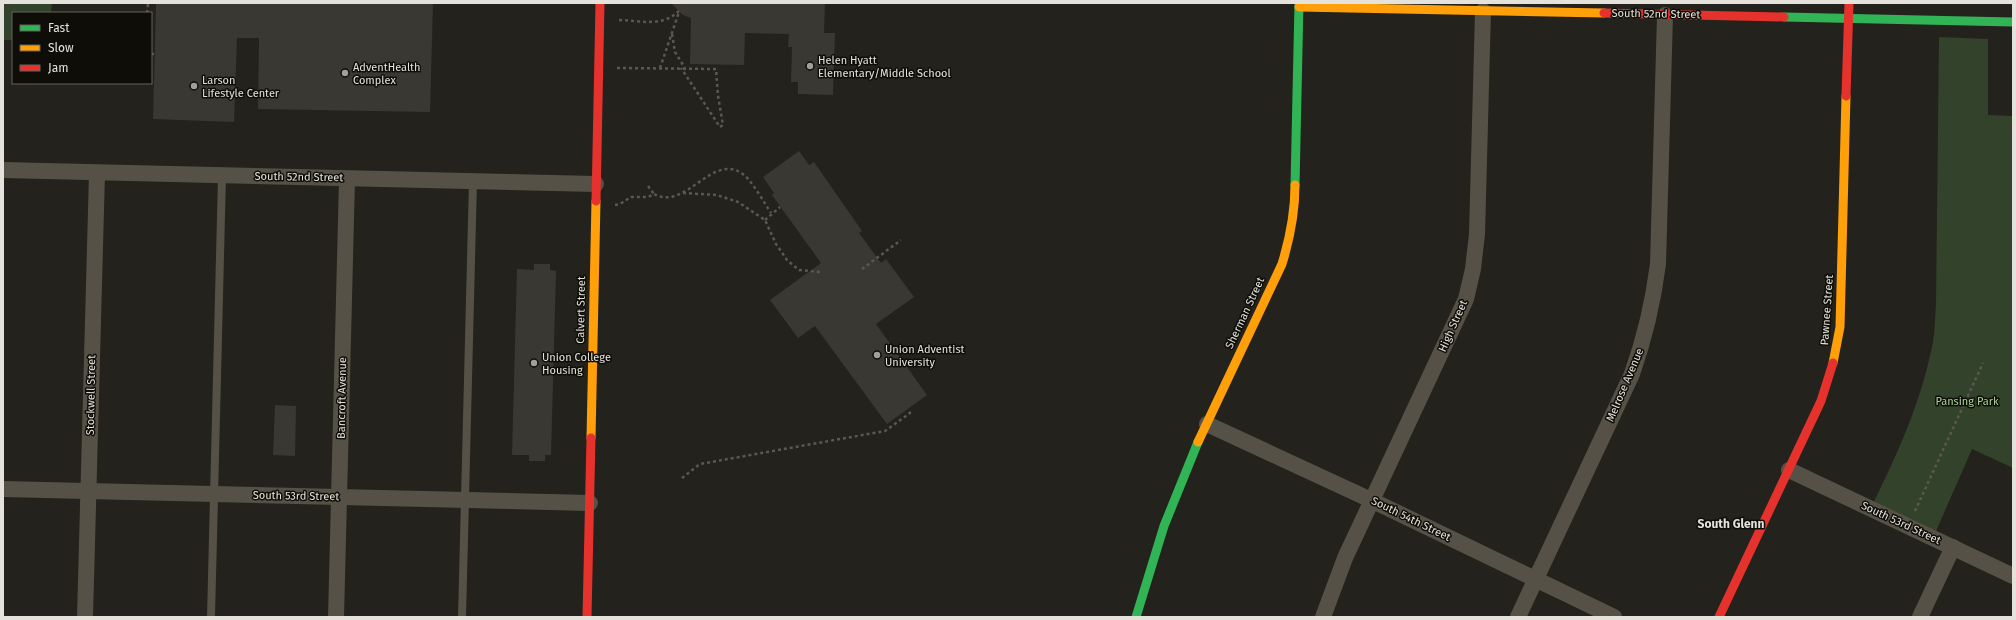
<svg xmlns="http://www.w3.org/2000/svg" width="2016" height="620" font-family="'Fira Sans',sans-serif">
  <rect width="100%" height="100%" fill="#23221c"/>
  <!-- green -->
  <g fill="#33422b">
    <polygon points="3,3 52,3 51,13 13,13 13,40 3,40"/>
    <path d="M1939 37 1988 39V115L2013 116V468L1972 449 1933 538 1871 508C1897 454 1919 408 1932 347 1935 333 1935 318 1936 304Z"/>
  </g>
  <!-- building -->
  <g fill="#393833">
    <polygon points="156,3 433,3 430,112 258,109 259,38 237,38 234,122 153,119"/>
    <polygon points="671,3 825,3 824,33 835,33 833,95 798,94 798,82 791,82 792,47 788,47 789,34 745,33 744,65 690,64 691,18 683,15"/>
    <polygon points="799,151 809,165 814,162 862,231 859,233 881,263 886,259 914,297 876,324 927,395 887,424 815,326 798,338 770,300 821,263 772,195 774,193 763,177"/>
    <polygon points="534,264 550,264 550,270 556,271 551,455 545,455 545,461 529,461 529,455 512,455 517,269 534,270"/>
    <polygon points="275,405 296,406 295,456 273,455"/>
  </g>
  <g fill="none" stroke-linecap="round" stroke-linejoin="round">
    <!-- path -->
    <g stroke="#5b5850" stroke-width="2.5" stroke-dasharray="3 3" stroke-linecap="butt">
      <polyline points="147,13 148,3"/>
      <path d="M619 20C642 21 662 27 679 11"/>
      <polyline points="672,34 675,52 685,68"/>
      <polyline points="151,54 155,54"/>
      <polyline points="617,68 716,69 718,96 723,125 720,127 681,68"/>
      <polyline points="660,68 679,12"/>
      <polyline points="648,186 654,194"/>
      <polyline points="683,193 717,195 738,202 765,220 776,244 787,260 799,270 820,272"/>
      <path d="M615 205 620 204 631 197H648L654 194C686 212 713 150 744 175 752 181 765 204 771 213"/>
      <polyline points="765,220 780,207"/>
      <polyline points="862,269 901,240"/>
      <polyline points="682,478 700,464 885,431 910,413 907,410"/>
      <polyline points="1915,511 1983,363"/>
    </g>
    <!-- lane -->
    <g stroke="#565146" stroke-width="8">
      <polyline points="211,617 222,176"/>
      <polyline points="462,617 473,181"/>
    </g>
    <!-- street -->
    <g stroke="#565146" stroke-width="16">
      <polyline points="3,170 596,184"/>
      <polyline points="1207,424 1371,500 1614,617"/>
      <polyline points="1789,470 2013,576"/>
      <polyline points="3,489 590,503"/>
      <polyline points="85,617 97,173"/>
      <polyline points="336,617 347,179"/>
      <polyline points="1323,617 1345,558 1466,299 1473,269 1477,234 1483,11"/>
      <path d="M1518 617 1632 374C1645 337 1653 303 1658 264L1665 15"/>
      <polyline points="1920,617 1953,547"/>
    </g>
    <!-- fast -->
    <g stroke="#30b455" stroke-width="9">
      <polyline points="1784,17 2013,22"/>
      <polyline points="1295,185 1299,3"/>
      <polyline points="1136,617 1164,526 1198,442"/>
    </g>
    <!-- slow -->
    <g stroke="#ff9f0a" stroke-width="9">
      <polyline points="1299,7 1604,13"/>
      <polyline points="1833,363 1840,327 1846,96"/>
      <polyline points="591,438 596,201"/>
      <path d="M1198 442 1282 264C1290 238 1295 213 1295 185"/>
    </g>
    <!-- jam -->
    <g stroke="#e5322d" stroke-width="9">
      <polyline points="1604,13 1784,17"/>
      <polyline points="1846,96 1849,3"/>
      <polyline points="596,201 600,3"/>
      <polyline points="587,617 591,438"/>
      <polyline points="1719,617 1821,401 1833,363"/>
    </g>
  </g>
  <!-- markers -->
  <g fill="#a09f98" stroke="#0e0d08" stroke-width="1.5">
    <circle cx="810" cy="66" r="4"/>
    <circle cx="345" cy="73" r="4"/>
    <circle cx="194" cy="86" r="4"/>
    <circle cx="877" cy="355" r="4"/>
    <circle cx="534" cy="363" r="4"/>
  </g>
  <g text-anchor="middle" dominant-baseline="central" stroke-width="3" stroke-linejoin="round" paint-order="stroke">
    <!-- street labels -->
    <g font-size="11" fill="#e4e2db" stroke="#0e0d08">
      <text transform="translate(1656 14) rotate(1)">South 52nd Street</text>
      <text transform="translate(299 177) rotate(1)">South 52nd Street</text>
      <text transform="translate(581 310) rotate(-89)">Calvert Street</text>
      <text transform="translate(1827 310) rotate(-86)">Pawnee Street</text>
      <text transform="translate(1245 313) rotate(-65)">Sherman Street</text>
      <text transform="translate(1453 326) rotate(-66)">High Street</text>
      <text transform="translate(1625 385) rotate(-67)">Melrose Avenue</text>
      <text transform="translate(91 395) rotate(-89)">Stockwell Street</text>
      <text transform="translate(342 398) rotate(-89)">Bancroft Avenue</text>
      <text transform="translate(296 496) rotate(1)">South 53rd Street</text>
      <text transform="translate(1411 519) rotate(26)">South 54th Street</text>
      <text transform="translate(1901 523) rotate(25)">South 53rd Street</text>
    </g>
    <!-- poi labels -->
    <g font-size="11" fill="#e4e2db" stroke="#0e0d08" text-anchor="start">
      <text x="818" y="60">Helen Hyatt<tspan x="818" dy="13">Elementary/Middle School</tspan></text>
      <text x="353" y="67">AdventHealth<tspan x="353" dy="13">Complex</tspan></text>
      <text x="202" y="80">Larson<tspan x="202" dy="13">Lifestyle Center</tspan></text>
      <text x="885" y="349">Union Adventist<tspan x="885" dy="13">University</tspan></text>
      <text x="542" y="357">Union College<tspan x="542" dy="13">Housing</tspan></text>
    </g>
    <!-- park labels -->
    <g font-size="11" fill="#aad39a" stroke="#0e0d08">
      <text x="1967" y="401">Pansing Park</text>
    </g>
    <!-- neighbourhood labels -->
    <g font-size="12" font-weight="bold" fill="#e4e2db" stroke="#0e0d08">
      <text x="1731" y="524">South Glenn</text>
    </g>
  </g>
  <!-- border -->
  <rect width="2016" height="620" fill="none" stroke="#e4e2db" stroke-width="8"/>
  <!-- legend -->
  <rect x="12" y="12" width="140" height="72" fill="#0e0d08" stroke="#64625c"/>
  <rect x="20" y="25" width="20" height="6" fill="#30b455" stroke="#64625c"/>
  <text x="48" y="32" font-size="12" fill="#e4e2db">Fast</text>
  <rect x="20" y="45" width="20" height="6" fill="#ff9f0a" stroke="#64625c"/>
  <text x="48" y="52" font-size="12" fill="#e4e2db">Slow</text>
  <rect x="20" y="65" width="20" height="6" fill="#e5322d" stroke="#64625c"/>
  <text x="48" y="72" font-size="12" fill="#e4e2db">Jam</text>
</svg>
